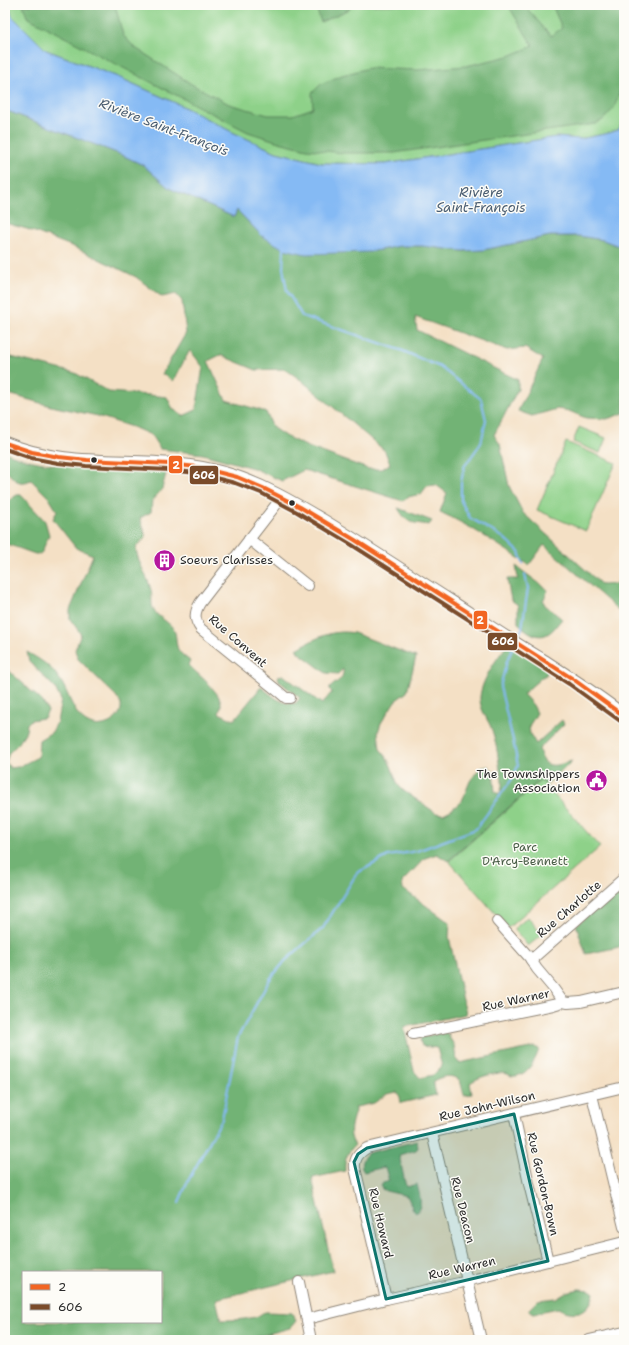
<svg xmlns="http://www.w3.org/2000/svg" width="629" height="1345" font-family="'Shantell Sans',sans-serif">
  <rect width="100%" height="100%" fill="#fdfcf7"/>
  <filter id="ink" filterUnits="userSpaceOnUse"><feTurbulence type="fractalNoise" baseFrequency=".025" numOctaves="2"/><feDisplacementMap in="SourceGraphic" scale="8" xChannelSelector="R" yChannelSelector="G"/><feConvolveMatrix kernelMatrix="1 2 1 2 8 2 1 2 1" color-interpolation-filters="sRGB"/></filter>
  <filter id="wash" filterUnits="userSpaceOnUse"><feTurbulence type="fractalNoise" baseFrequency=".012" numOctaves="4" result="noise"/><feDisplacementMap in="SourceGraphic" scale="16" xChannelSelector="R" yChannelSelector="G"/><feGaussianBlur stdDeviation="0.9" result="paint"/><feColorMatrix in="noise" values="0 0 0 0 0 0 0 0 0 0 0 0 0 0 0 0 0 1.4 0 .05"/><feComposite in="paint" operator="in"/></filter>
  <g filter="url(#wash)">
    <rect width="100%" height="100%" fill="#f4e0c5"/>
    <!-- green -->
    <g fill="#8ed189" stroke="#5c7e5a">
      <polygon points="8,5 589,5 623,84 624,80 624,121 618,130 609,133 580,139 556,137 385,164 321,163 276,152 232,132 180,105 118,77 46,50 12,16"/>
      <polygon points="579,427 606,438 600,453 573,442"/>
      <polygon points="566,442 616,463 586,531 537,510"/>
      <polygon points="541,780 600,847 508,928 449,861"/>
      <polygon points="528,917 542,935 528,946 514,929"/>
    </g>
    <!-- forest -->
    <g fill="#72b375" stroke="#4e6f50" fill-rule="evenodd">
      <polygon points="23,5 115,5 123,35 134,47 193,85 229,104 268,115 293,115 313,108 312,93 321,84 342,75 369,68 417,70 466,66 509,56 533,46 508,5 524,5 551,36 562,28 552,5 624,5 624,80 614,108 603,120 595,124 394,153 343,153 307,149 279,142 248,132 104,58 27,17"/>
      <polygon points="315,5 348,5 350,9 321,22"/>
      <path d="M5 110 122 155 143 165 169 188 234 217 237 210 262 236 369 252 400 246H422L463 251 483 250 550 236H579L603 240 624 248V413L607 419 586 418 569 411 557 409 532 416 518 411 543 359 525 348 507 350 415 317 417 330 518 380V389L494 435 500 444 509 486 523 513 602 585 616 584 624 574V615L544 545 529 565C500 546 471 526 440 512L447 493 436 485 427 486 421 494 408 497 403 501 304 470 282 481 253 468 203 454 160 449 151 435 135 428 98 416 51 406 5 393V310C12 324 7 334 8 348 9 351 10 354 11 357L75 373 109 392 149 395 167 397 173 409 183 416 196 410 203 367 190 350 173 381 162 374 186 333 182 301 176 294 162 297 136 277 74 247 27 229 5 223ZM220 355 256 370 285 369 301 380 385 451 390 464 381 469H368L308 447 285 436 273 428 266 412 226 400 208 361Z"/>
      <path d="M5 452C39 467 80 467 118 467 134 467 151 466 167 470L162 489 152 501 151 512 140 518 146 537 136 547C137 563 147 574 151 590 153 596 150 604 154 611 159 618 171 623 174 630 177 636 175 645 179 651 181 654 186 658 190 661L188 665C196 672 220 692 221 703 221 706 220 710 219 713L234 720 261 687C272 695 282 706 296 703L300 698 279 681 278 676 283 675 322 704 332 692 329 689C334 682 345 680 343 669L338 674 326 673 298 652 297 649C316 638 332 629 354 633L416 657 407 692 395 701 381 723 378 732 380 749 386 756 391 766 398 785 404 791 436 813 443 814 451 810 462 801 470 781 480 768 488 766 493 771 495 792 499 794C504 786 502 779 500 770 498 756 496 739 490 725 486 717 481 710 480 700 479 684 497 657 507 646H511L548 670 546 675 542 677 523 694 533 705 537 713 529 726 530 734 536 744 562 720 564 724 539 749C544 771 555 766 572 761L546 785 540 780 448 861 437 854 425 858 402 882 403 889 450 923 449 937 466 1014 404 1027 414 1071 420 1078 433 1075 442 1066 437 1048 422 1046 420 1040 422 1037 446 1032 454 1045 456 1059 459 1063 535 1047 539 1049C536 1060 526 1078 512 1076 509 1075 506 1073 503 1073 493 1073 478 1077 470 1083L472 1094 464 1095 460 1080C450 1074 443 1076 433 1081L436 1095 401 1103 400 1097 397 1092 387 1094 374 1103 356 1107C353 1120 346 1133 355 1145 347 1153 344 1160 345 1171L312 1178 333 1271 216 1299 221 1320C233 1320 243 1320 255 1317 260 1316 262 1312 266 1312L292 1313 296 1321 290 1328 245 1340H5V667L42 701 48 711 44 718 31 720 27 724 26 731 19 743 9 753 6 762 10 768 18 767 38 757 39 740 52 732 57 722 61 700 55 688 29 661 27 652C39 659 50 665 58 677 70 692 72 719 93 725 106 728 123 718 121 704 120 701 118 699 116 696L78 659 75 650 81 634 70 619V610L93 555 76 548 53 519 57 511 49 498 31 480C18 486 14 479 5 470ZM23 1272H161V1322H23Z"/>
      <polygon points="17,495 21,495 45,521 49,535 41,554 35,554 7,544 5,545 5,503"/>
      <path d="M398 508 432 521 429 525C411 522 408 525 398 508Z"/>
      <path d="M516 566 548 590 543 601 545 605 562 619C558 623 554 630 549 633 538 641 525 630 518 623V605L511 600 507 579H518Z"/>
      <polygon points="617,890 624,897 624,946 586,954 576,925"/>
      <path d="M417 1141 418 1148 416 1150 399 1155 406 1187 417 1184C419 1194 424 1205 416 1213 411 1209 411 1202 407 1196L386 1191 382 1189 381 1186 383 1183 389 1181 385 1167 364 1172C359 1165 362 1158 368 1153Z"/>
      <path d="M579 1289 590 1290 594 1293C590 1313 575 1317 558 1308L534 1313 528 1310 538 1300 556 1298 566 1292Z"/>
    </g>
    <!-- water -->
    <polygon fill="#85baf4" stroke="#587290" points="5,5 8,5 12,16 46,50 118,77 180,105 232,132 276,152 321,163 385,164 556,137 580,139 609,133 618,130 624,121 624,248 603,240 579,236 550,236 483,250 463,251 422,246 400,246 369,252 306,254 284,249 262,236 237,210 234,217 169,188 143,165 122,155 5,110"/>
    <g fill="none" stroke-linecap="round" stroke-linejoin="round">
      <!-- stream -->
      <g stroke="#85baf4" stroke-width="2">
        <polyline points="284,249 283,268 287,291 302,316 403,351 440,367 481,399 486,420 481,443 464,467 461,483 461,501 470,518 504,538 519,552 523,564"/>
        <polyline points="517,639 522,628 528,588 525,575"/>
        <polyline points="179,1202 188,1181 222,1119 238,1037 270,979 286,960 323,928 357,873 388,856 417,851 476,829 512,779 518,766 513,740 500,687 507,661 513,647"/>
      </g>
    </g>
  </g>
  <g filter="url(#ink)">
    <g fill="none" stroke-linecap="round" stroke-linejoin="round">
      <defs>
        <g id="minor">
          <path d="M282 497 200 603C194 613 194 620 201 629L279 692 286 698H290"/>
          <polyline points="249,539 308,586"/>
          <polyline points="497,921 529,957 537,969 553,988 563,1002"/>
          <polyline points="531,960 624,878"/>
          <polyline points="413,1034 553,1005 563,1002 568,1003 581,1002 624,992"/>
          <polyline points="592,1095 624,1227"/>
          <polyline points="514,1114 529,1184 548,1261"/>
          <polyline points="432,1133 481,1340"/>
          <polyline points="299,1282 311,1340"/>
          <path d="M386 1299 355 1168C354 1158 359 1153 367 1148L624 1087"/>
          <polyline points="307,1319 386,1299 459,1283 624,1242"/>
          <polyline points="589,1340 624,1332"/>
        </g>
        <path id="major" d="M5 443C76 473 152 452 224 473 260 483 292 502 324 521 365 546 406 573 447 599 478 619 509 640 541 659 569 677 598 695 624 716"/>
      </defs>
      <!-- minor casing -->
      <use href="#minor" stroke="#908678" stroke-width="12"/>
      <!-- major casing -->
      <use href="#major" stroke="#908678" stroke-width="14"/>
      <!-- minor -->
      <use href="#minor" stroke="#fff" stroke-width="10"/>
      <!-- major -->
      <use href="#major" stroke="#fff" stroke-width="12"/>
      <defs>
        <polyline id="bus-1" points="5,443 32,452 59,457 87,460 169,464 197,467 237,477 263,488 300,507 355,540 573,679 624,716"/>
        <polyline id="bus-2" points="5,449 31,458 58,463 86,466 169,470 196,473 235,483 261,493 297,512 352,545 569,684 620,721"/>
      </defs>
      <!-- bus-1 casing -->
      <use href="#bus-1" stroke="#fdfcf7" stroke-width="7"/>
      <!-- bus-2 casing -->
      <use href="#bus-2" stroke="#fdfcf7" stroke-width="7"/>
      <!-- bus-1 -->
      <use href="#bus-1" stroke="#f26522" stroke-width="4"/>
      <!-- bus-2 -->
      <use href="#bus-2" stroke="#7a4b2a" stroke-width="4"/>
    </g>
  </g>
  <!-- marked area -->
  <path fill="#0f766e" fill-opacity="0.2" stroke="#0f766e" stroke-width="3" stroke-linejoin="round" d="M514 1114 548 1261 386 1299 354 1162 358 1154 367 1148Z"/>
  <!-- icons -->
  <defs>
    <symbol id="building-disc" viewBox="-11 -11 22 22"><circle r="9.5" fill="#b5179e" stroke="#fdfcf7"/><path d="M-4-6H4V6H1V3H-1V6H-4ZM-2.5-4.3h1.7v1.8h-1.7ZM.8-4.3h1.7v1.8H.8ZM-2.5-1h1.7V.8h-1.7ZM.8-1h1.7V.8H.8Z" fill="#fff"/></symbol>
    <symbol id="civic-disc" viewBox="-11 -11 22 22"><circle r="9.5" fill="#b5179e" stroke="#fdfcf7"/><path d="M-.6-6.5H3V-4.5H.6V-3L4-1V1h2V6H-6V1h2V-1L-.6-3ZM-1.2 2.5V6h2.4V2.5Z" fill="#fff"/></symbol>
  </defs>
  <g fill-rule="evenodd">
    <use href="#building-disc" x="152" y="548" width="25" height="25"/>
    <use href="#civic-disc" x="584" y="768" width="25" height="25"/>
  </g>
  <!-- markers -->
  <g fill="#2b2b2b" stroke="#fdfcf7" stroke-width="1.5">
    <circle cx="94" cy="460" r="3.5"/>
    <circle cx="292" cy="503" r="3.5"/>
  </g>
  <g text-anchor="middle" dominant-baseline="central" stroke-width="3" stroke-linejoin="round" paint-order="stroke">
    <!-- poi labels -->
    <g font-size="12" fill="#2b2b2b" stroke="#fdfcf7" text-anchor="start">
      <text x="180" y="560">Soeurs Clarisses</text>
      <text x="580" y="774" text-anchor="end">The Townshippers<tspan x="580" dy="14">Association</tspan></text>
    </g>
    <!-- street labels -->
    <g font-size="12" fill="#2b2b2b" stroke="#fdfcf7">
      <text transform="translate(238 641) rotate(41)">Rue Convent</text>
      <text transform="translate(569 909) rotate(-41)">Rue Charlotte</text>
      <text transform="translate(516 1000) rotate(-12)">Rue Warner</text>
      <text transform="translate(487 1106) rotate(-13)">Rue John-Wilson</text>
      <text transform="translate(543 1184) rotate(77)">Rue Gordon-Bown</text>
      <text transform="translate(463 1210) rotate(76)">Rue Deacon</text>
      <text transform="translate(381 1223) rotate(77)">Rue Howard</text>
      <text transform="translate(462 1268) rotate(-13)">Rue Warren</text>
    </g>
    <!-- park labels -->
    <g font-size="12" fill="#495d47" stroke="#fdfcf7">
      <text x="525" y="847">Parc<tspan x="525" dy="14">D'Arcy-Bennett</tspan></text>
    </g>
    <!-- water labels -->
    <g font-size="13" font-style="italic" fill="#4a5d71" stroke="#fdfcf7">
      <text transform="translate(164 127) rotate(21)">Rivière Saint-François</text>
      <text x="481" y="192">Rivière<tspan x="481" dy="15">Saint-François</tspan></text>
    </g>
  </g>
  <g stroke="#fdfcf7" stroke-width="1.5">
    <rect x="168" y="455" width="15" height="19" rx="4" fill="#f26522"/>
    <rect x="189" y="465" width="30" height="20" rx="4" fill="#7a4b2a"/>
    <rect x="473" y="610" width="15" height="20" rx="4" fill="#f26522"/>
    <rect x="487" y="632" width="31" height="19" rx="4" fill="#7a4b2a"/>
  </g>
  <g font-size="11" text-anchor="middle" font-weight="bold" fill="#fff">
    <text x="176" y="469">2</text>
    <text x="204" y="479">606</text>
    <text x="480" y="624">2</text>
    <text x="503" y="645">606</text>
  </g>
  <!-- margin -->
  <rect width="629" height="1345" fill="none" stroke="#fdfcf7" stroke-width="20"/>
  <!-- legend -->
  <rect x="22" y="1271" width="140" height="52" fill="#fdfcf7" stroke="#a9a8a5"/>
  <rect x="30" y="1284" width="20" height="6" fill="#f26522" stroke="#a9a8a5"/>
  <text x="58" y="1291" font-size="12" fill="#2b2b2b">2</text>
  <rect x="30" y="1304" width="20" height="6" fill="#7a4b2a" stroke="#a9a8a5"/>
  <text x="58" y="1311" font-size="12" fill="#2b2b2b">606</text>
</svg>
